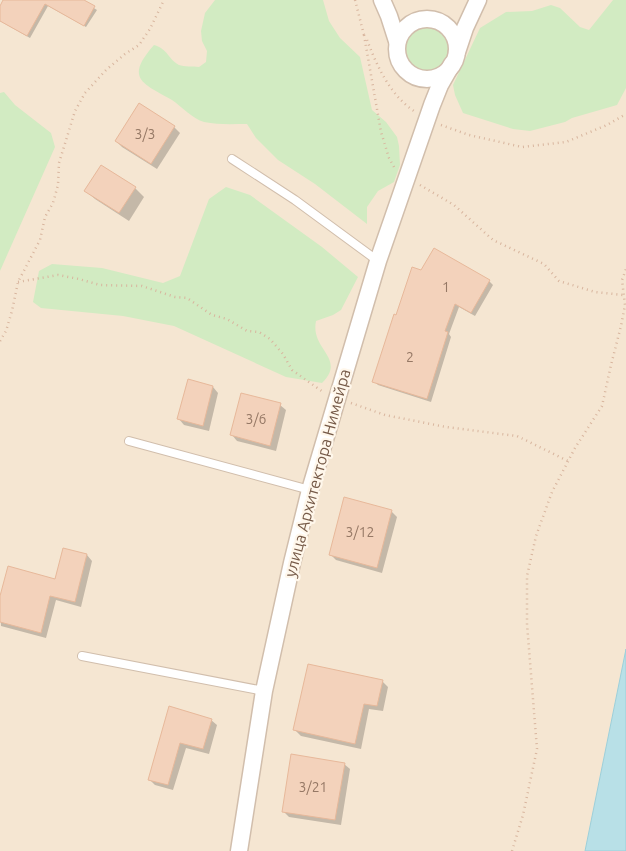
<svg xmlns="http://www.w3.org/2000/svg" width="626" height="851" font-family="Ubuntu,sans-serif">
  <rect width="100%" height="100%" fill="#fdf4e4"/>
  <!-- residential -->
  <polygon fill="#f5e6d2" points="0,0 626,0 626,649 585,851 0,851"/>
  <!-- green -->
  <g fill="#d2ebc2">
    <path d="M215 0H323L329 21 340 38 360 57 372 110 386 122 397 137 399 146 400 165 394 182 378 191 367 207V224L315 184 278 160 256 138 247 124C233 124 218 125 204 122 193 119 182 107 172 100 143 83 124 79 154 45 168 49 168 59 179 65 184 67 193 66 199 67L206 62 207 51 202 41 201 31 205 13Z"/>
    <polygon points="613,0 626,0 626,88 617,105 572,118 565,122 530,131 513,129 463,113 455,95 453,85 480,28 506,12 532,11 551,5 560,8 580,27 589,30"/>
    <circle cx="427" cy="50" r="23"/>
    <polygon points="4,92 15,105 51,133 55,147 0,271 0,93"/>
    <path d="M226 187 250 195 322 247 358 277 341 310 333 315 316 321C310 350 347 358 322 383L286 377 174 326 123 316 41 308 33 302 39 271 52 264 102 268 163 283 180 276 209 199Z"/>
  </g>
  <!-- water -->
  <polygon fill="#b8e0e7" stroke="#9dcfd9" points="626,649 626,851 585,851"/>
  <!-- shadow -->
  <g fill="#0003">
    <polygon points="5,0 81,0 97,10 86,27 48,6 30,38 0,21 0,8"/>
    <polygon points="174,127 180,133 157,169 122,147 116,141"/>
    <polygon points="101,167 135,188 144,197 129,221 95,199 86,191"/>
    <polygon points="434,250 489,281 493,285 475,316 459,307 449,334 451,337 431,402 378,385 374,381 396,316"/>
    <polygon points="188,381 213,387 218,393 209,431 184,425 179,419"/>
    <polygon points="280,405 286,410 276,451 237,441 232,435"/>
    <polygon points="391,511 397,517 382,573 336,560 330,554"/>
    <polygon points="64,549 87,555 92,561 81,607 56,600 46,638 1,626 0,601 56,580"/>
    <polygon points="382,681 388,687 383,711 369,709 361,749 301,736 295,730"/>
    <polygon points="170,708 211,720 217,725 209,754 186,748 173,790 155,785 149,779"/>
    <polygon points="344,764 350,769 341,825 289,817 283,811"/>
  </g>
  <!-- building -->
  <g fill="#f3d2bb" stroke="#e7b89a">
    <polygon points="3,0 84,0 95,6 84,26 45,4 27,36 0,21 0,6"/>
    <polygon points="139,103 175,126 151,164 115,141"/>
    <polygon points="101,165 136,187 119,213 84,191"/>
    <polygon points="434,248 490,280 471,313 455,304 445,331 448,332 427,399 372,382 394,314 396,315 412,267 421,270"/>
    <polygon points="188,379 213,386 203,426 177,419"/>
    <polygon points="241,393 281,403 270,446 230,435"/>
    <polygon points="344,497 392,510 377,568 329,555"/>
    <polygon points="63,548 87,554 75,602 50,596 41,633 0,622 0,596 8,566 55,579"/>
    <polygon points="308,664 383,680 377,706 364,704 355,744 293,730"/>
    <polygon points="169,706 212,719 203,749 180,743 168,785 148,780"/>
    <polygon points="291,754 345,763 335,820 282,812"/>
  </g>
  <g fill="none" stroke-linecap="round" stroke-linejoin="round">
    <defs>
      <g id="lane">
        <polyline points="232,159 295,200 378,261"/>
        <polyline points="129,441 310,490"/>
        <polyline points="82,656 264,691"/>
      </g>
      <g id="street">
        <polyline points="382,0 389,16 397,41"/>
        <circle cx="427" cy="49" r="30"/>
        <polyline points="457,52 465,28 478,0"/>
        <polyline points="239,851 264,691 292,563 310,490 378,261 432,105 440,85 452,64"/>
      </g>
    </defs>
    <!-- lane casing -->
    <use href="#lane" stroke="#d1beac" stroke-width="10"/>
    <!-- street casing -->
    <use href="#street" stroke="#d1beac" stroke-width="19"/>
    <!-- path -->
    <g stroke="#d8b59e" stroke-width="2.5" stroke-dasharray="1 4" stroke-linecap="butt">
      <polyline points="355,0 364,35"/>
      <polyline points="364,35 381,132 389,158 394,167"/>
      <path d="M367 40C377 66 390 95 414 111"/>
      <polyline points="441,125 469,135 522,147 566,142 607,125 626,114"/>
      <polyline points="420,185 454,205 493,240 544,264 559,281 595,292 623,295"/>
      <polyline points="18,282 58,275 79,279 100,285 142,286 175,297 187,298 212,315 227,319 247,331 259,332 270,339 283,354 292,370 323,392"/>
      <polyline points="0,341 6,331 12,311 18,282 40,240 45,217 53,203 58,185 59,163 75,111 85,93 106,70 125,54 139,45 150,29 164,0"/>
      <polyline points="351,403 385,415 446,427 517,436 568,461"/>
      <polyline points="512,851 523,815 537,749 527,624 527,576 536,536 552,492 575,448 602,406 611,365 621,326 625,305 622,280 626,269"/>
    </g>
    <!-- lane -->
    <use href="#lane" stroke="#fff" stroke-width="8"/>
    <!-- street -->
    <use href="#street" stroke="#fff" stroke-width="16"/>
  </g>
  <g text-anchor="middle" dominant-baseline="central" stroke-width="4.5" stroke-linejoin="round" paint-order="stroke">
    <!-- number labels -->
    <g font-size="14" fill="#957865">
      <text x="145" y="134">3/3</text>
      <text x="446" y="287">1</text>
      <text x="410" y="357">2</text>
      <text x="256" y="419">3/6</text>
      <text x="360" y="532">3/12</text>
      <text x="313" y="787">3/21</text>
    </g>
    <!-- street labels -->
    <g font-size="16" fill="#765a48" stroke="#fff7eb">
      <text transform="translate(317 473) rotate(-75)">улица Архитектора Нимейра</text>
    </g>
  </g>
</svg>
